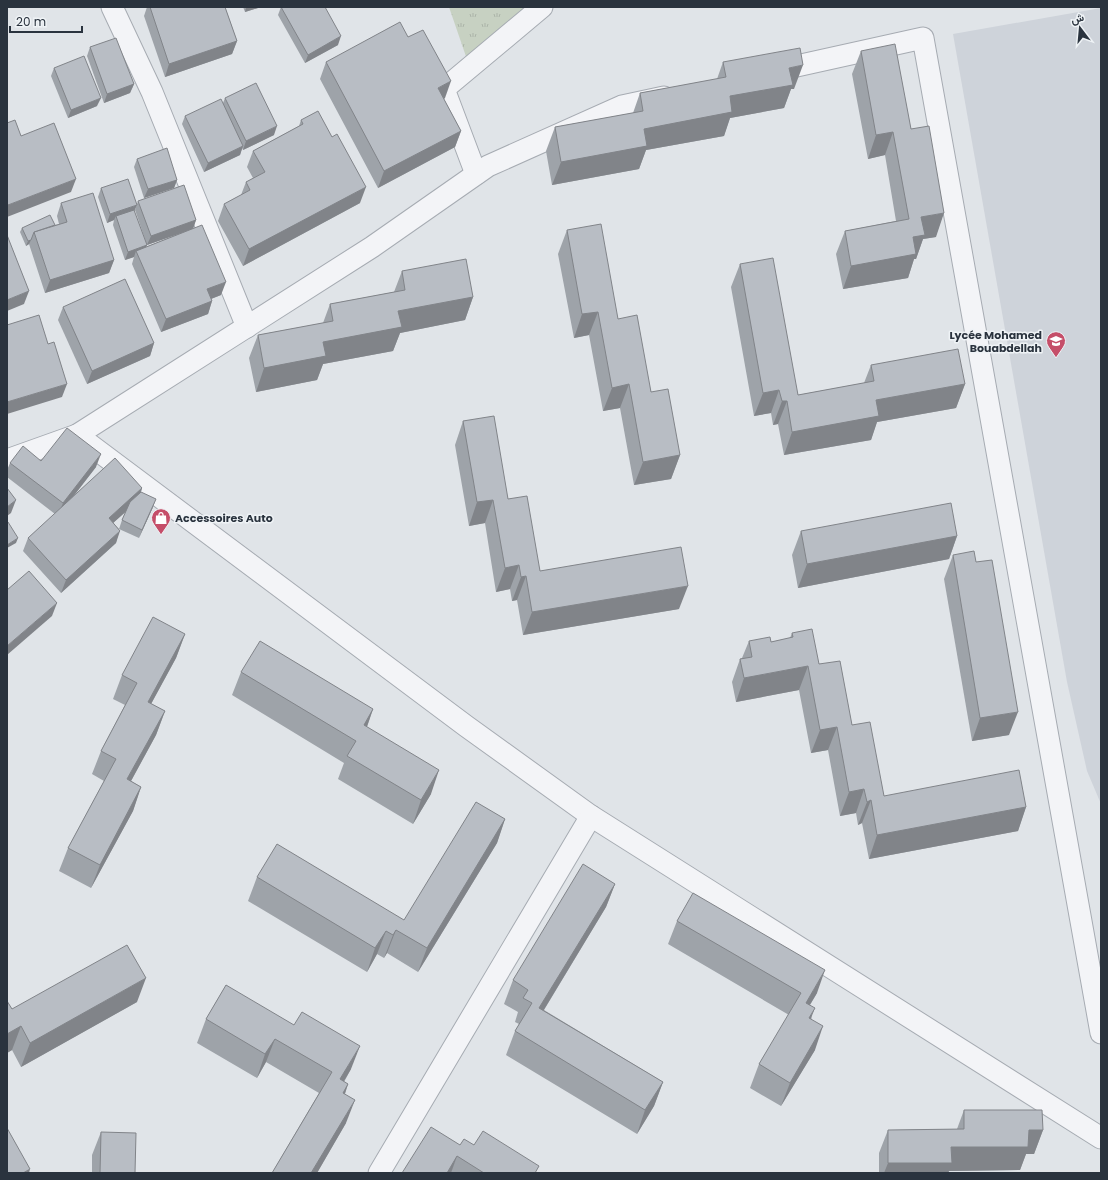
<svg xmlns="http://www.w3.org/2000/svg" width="1108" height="1180" font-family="Poppins,Vazirmatn,sans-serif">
  <defs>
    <pattern id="grass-tufts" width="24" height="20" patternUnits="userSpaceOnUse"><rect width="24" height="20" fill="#c7d1c2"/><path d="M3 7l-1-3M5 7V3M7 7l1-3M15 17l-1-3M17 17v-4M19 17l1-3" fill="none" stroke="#abb4a8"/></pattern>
  </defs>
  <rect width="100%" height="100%" fill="#e0e4e8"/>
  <!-- built -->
  <polygon fill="#ced3da" points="1101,8 1101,804 1087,771 1067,682 953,34"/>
  <!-- grass -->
  <polygon fill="url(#grass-tufts)" points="449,7 552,7 472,74"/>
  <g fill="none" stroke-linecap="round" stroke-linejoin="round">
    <defs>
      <g id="minor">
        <polyline points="112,7 152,92 247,327"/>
        <polyline points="774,71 923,38 1101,1033"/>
        <polyline points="476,174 444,89 542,7"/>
        <polyline points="77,435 372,247 488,166 622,106 664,97"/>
        <polyline points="7,460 77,435 466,726 591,816 1101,1138"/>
        <polyline points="379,1173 591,816"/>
      </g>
    </defs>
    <!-- minor casing -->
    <use href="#minor" stroke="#a6abb2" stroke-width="23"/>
    <!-- minor -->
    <use href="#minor" stroke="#f3f4f7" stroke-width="21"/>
  </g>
  <!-- wall -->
  <g fill="#9ea3a9" fill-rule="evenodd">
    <polygon points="147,7 225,7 237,41 232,54 165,77 144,16"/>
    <polygon points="243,7 258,7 258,8 245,12"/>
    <polygon points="281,7 338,45 305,63 278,15"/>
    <polygon points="408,37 445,98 444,99 461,131 455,147 378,188 320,79 326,62"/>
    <polygon points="90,47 134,84 130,93 104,103 87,56"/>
    <polygon points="861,51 911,129 936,237 923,239 916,259 914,259 908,278 843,289 836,254 845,231 896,221 885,155 868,159 852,74"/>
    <polygon points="723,62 794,89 791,89 784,108 730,118 724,136 646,150 639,169 552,185 546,151 555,127 633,113 640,93 717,79"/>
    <polygon points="54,68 97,106 68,118 51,76"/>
    <polygon points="225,98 274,135 243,150 242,148 240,155 204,172 182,124 185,116 223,103"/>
    <polygon points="301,120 360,203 243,266 218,221 224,204 241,195 246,182 253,178 247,167 253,151 299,126"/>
    <polygon points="137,159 177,180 174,188 144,198 134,167"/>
    <polygon points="101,188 134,211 147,245 146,247 183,232 147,245 135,210 138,201 196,220 193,228 221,295 211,299 212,301 208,314 161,332 132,264 134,257 125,260 113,225 114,220 107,223 98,197"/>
    <polygon points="61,203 114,260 109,273 45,293 29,244 26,246 20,232 22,228 55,225 59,224 57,216"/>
    <polygon points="567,230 618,319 680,455 671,479 634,485 620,408 603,411 589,335 574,338 558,254"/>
    <polygon points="740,264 798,395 864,383 871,365 965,384 956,408 877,422 871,440 784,455 778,424 773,425 771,413 754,416 731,287"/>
    <polygon points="402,271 473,297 465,320 400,333 393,351 323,364 317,380 256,392 249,358 258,335 323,323 330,304 394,292"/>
    <polygon points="63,307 154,343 150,356 87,384 58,320"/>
    <polygon points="463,421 508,499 540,571 679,609 523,635 517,600 512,601 510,589 496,592 485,523 469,526 455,445"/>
    <path d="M41 461 96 467 73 497 142 488 141 492 153 507 139 538 119 529 116 543 61 593 23 551 28 538 55 514 7 477V470L10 463ZM126 511 122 520 119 529 113 523Z"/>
    <polygon points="801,531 957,536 949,559 798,588 792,555"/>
    <polygon points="953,555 1009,735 972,741 944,579"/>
    <polygon points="792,633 819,664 852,725 884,796 1026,807 1018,831 869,859 862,823 858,825 856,813 840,816 828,750 811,753 799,690 736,702 732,682 740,659 742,658 749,641 771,642 790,638"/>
    <polygon points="185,634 176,658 151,704 165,711 156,735 131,781 141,787 133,811 91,888 59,871 68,848 104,781 92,774 101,751 125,705 113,699 122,675"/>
    <polygon points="241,672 373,709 367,727 431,794 413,824 338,779 344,763 232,695"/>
    <polygon points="505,819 497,843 418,972 387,953 384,958 377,954 367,972 248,901 257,877 404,920"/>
    <polygon points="615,884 606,907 544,1010 663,1082 654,1106 637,1134 506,1055 515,1031 519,1024 515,1022 518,1012 504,1004 513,980"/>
    <polygon points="677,921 817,993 810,1005 815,1050 781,1106 750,1088 759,1064 789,1015 668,944"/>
    <polygon points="226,985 351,1069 344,1082 348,1084 345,1094 346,1123 317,1173 272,1173 319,1093 266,1062 257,1078 197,1043 206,1019"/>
    <polygon points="7,1001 12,1009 137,1002 21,1067 12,1050 7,1053"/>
    <polygon points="964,1110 1043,1130 1034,1154 1026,1154 1020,1170 949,1171 948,1173 879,1173 879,1153 888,1130 957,1129"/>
    <polygon points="101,1132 135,1173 92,1173 92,1155"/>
    <polygon points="460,1145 474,1145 537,1173 402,1173"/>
  </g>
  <!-- shaded-wall -->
  <g fill="#818489">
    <polygon points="248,7 258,7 258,8 245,12 246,8"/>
    <polygon points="341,36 338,45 305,63 308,55"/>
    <polygon points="237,41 232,54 165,77 169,64"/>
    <polygon points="803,65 794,89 791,89 784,108 730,118 724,136 646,150 639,169 552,185 561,162 644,129 730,96 789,68"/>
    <polygon points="451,81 445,98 432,105 438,88"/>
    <polygon points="134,84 130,93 104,103 107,94"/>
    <polygon points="101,98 97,106 68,118 71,110"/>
    <polygon points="277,126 274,135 243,150 246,141"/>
    <polygon points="461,131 455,147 378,188 384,171"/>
    <polygon points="893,132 885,155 868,159 876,135"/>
    <polygon points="243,146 240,155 204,172 208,163"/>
    <polygon points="76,179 71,192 7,217 7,208 8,205"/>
    <polygon points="177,180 174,188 144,198 148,189"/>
    <polygon points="366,187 360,203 243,266 249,249"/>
    <polygon points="137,205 133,214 116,216 114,220 107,223 110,214"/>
    <polygon points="944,213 936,237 923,239 916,259 914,259 908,278 843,289 851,266 921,217"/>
    <polygon points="196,220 193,229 147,245 151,236"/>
    <polygon points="31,240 29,244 26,246 28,241"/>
    <polygon points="147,245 143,254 136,251 134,257 125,260 128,252"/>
    <polygon points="114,260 109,273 45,293 50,280"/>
    <polygon points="226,282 221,295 203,302 207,289"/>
    <polygon points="29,291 24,304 7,311 7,300"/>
    <polygon points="473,297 465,320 400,333 393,351 323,364 317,380 256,392 264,368 323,342 398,311"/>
    <polygon points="212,301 208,314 161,332 166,319"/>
    <polygon points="598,312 589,335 574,338 582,314"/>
    <polygon points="154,343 150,356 87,384 92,371"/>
    <polygon points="67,384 62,397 7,414 7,402"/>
    <polygon points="629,384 620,408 603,411 612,388"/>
    <polygon points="965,384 956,408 877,422 871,440 784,455 792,432 876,400"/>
    <polygon points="779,390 771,413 754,416 763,393"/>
    <polygon points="782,401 787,401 778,424 773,425"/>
    <polygon points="101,454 96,467 58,516 63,503"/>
    <polygon points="680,455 671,479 634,485 643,462"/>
    <polygon points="142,488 138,501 104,531 109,518"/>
    <polygon points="156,499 153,507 139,538 142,530"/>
    <polygon points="16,500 11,513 7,516 7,507"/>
    <polygon points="493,500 485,523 469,526 477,502"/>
    <polygon points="120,531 116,543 61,593 66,580"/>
    <polygon points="957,536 949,559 798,588 807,564"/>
    <polygon points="18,538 16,543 7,548 7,545"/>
    <polygon points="519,565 510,589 496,592 505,568"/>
    <polygon points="526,576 517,600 512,601 521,577"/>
    <polygon points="688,586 679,609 523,635 532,612"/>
    <polygon points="57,603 52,616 7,655 7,646"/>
    <polygon points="185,634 176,658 139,726 148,702"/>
    <polygon points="808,666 799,690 736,702 744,678"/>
    <polygon points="373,709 365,732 364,725"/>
    <polygon points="165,711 156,735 119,803 127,779"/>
    <polygon points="1018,712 1009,735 972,741 980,718"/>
    <polygon points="837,727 828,750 811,753 820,730"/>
    <polygon points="439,770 431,794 413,824 421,800"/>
    <polygon points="141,787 133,811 91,888 100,865"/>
    <polygon points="864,789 856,813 840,816 849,792"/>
    <polygon points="871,800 862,823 858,825 867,802"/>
    <polygon points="1026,807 1018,831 869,859 877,835"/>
    <polygon points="505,819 497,843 418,972 427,948"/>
    <polygon points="615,884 606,907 531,1031 539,1008"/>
    <polygon points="396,930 387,953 384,958 393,935"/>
    <polygon points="386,931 377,954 367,972 375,948"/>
    <polygon points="825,970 817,993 797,1026 806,1003"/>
    <polygon points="146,978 137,1002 21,1067 30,1043"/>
    <polygon points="815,1008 806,1031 809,1018"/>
    <polygon points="21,1026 12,1050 7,1053 7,1034"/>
    <polygon points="823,1026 815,1050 781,1106 790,1083"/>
    <polygon points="275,1039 266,1062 257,1078 265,1054"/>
    <polygon points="360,1046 351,1069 331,1103 340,1079"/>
    <polygon points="663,1082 654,1106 637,1134 645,1110"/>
    <polygon points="348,1084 340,1108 343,1093"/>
    <polygon points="355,1100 346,1123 317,1173 311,1173"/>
    <polygon points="1029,1130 1043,1130 1034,1154 1026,1154 1020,1170 949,1171 948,1173 884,1173 888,1163 951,1147"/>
    <polygon points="457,1156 451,1173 447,1173"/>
    <polygon points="30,1169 29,1173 23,1173"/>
  </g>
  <!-- building -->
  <g fill="#b8bdc4" stroke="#818489">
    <polygon points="150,7 225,7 237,41 169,64"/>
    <polygon points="281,7 325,7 341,36 308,55"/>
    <polygon points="400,22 408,37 423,30 451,81 438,88 461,131 384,171 326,62"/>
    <polygon points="116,38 134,84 107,94 90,47"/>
    <polygon points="895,44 911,129 929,126 944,213 921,217 925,235 913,237 916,254 851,266 845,231 909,219 893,132 876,135 861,51"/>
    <polygon points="800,48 803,65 789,68 793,85 730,96 732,112 644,129 647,146 561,162 555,127 643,111 640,93 726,77 723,62"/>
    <polygon points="84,56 101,98 71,110 54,68"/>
    <polygon points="256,83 277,126 246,141 225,98"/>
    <polygon points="221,99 243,146 208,163 185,116"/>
    <polygon points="318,111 332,137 337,134 366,187 249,249 224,204 250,190 246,182 265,172 253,151 303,124 301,120"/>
    <polygon points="15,120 21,136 54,123 76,179 8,205 7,202 7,123"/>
    <polygon points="167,148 177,180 148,189 137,159"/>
    <polygon points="128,179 137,205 110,214 101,188"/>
    <polygon points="184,185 196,220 151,236 138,201"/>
    <polygon points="93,193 114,260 50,280 34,232 67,222 61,203"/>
    <polygon points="134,210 147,245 128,252 116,216"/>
    <polygon points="50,215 55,225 34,232 31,240 28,241 22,228"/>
    <polygon points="601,224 618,319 637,315 651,392 668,389 680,455 643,462 629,384 612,388 598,312 582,314 567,230"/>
    <polygon points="202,225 226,282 207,289 212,301 166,319 136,251"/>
    <polygon points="7,235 29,291 7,300"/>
    <polygon points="773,258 798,395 874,381 871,365 958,349 965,384 876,400 879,416 792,432 787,401 782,401 779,390 763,393 740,264"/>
    <polygon points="466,259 473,297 398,311 402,327 323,342 326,356 264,368 258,335 333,321 330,304 405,290 402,271"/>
    <polygon points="125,279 154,343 92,371 63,307"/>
    <polygon points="39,315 48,344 54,342 67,384 7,402 7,325"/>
    <polygon points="494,416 508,499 527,496 540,571 681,547 688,586 532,612 526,576 521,577 519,565 505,568 493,500 477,502 463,421"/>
    <polygon points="67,428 101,454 63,503 10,463 23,446 41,461"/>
    <polygon points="115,458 142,488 109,518 120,531 66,580 28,538"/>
    <polygon points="7,488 16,500 7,507"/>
    <polygon points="141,492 156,499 142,530 122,520 130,502"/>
    <polygon points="951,503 957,536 807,564 801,531"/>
    <polygon points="8,522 18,538 7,545 7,523"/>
    <polygon points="974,551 976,562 992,560 1018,712 980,718 953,555"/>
    <polygon points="29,571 57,603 7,646 7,590"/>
    <polygon points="153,617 185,634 148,702 165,711 127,779 141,787 100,865 68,848 116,759 101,751 137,683 122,675"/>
    <polygon points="812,629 819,664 840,661 852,725 870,722 884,796 1019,770 1026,807 877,835 871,800 867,802 864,789 849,792 837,727 820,730 808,666 744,678 740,659 752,657 749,641 770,637 771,642 793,637 792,633"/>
    <polygon points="260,641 373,709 364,725 439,770 421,800 347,756 356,741 241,672"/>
    <polygon points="476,802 505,819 427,948 396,930 393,935 386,931 375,948 257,877 277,844 404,920"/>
    <polygon points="583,864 615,884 539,1008 663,1082 645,1110 515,1031 532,1003 523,998 528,990 513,980"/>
    <polygon points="693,893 825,970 806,1003 815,1008 809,1018 823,1026 790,1083 759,1064 801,993 677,921"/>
    <polygon points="127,945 146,978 30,1043 21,1026 7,1034 7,1001 12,1009"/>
    <polygon points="226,985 294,1025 302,1012 360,1046 340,1079 348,1084 343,1093 355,1100 311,1173 272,1173 332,1072 275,1039 265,1054 206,1019"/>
    <polygon points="964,1110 1042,1110 1043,1130 1029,1130 1028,1147 951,1147 952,1163 888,1163 888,1130 964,1129"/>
    <polygon points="431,1127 460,1145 464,1139 474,1145 483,1131 539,1166 535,1173 484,1173 457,1156 447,1173 402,1173"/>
    <polygon points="7,1128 30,1169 23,1173 7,1173"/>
    <polygon points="101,1132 136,1133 135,1173 100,1173"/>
  </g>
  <!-- icons -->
  <defs>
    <symbol id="school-pin" viewBox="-11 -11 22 30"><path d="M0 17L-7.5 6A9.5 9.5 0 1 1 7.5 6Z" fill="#c54e69" stroke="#eff3f6"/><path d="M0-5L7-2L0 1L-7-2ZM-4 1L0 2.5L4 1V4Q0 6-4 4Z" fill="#fff"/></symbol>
    <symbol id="shop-pin" viewBox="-11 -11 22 30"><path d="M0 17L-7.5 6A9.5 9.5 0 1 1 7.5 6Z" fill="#c54e69" stroke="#eff3f6"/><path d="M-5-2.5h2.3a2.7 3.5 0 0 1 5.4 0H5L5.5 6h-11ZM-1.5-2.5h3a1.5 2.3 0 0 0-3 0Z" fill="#fff"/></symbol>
  </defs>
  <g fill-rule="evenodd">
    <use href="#school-pin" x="1045" y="330" width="22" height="30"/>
    <use href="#shop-pin" x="150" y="507" width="22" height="30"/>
  </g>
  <g text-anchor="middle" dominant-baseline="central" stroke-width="3" stroke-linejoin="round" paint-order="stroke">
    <!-- poi labels -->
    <g font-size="11" font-weight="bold" fill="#2a333e" stroke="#eff3f6" text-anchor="end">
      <text x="1042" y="335">Lycée Mohamed<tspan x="1042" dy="13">Bouabdellah</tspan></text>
      <text x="175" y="518" text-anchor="start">Accessoires Auto</text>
    </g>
  </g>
  <!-- border -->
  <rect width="1108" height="1180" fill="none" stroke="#2a333e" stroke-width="16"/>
  <!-- north arrow -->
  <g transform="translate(1080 28) rotate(344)" stroke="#eff3f6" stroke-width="3" paint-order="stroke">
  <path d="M0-3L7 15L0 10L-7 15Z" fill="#2a333e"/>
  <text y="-6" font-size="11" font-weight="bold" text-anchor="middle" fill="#2a333e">ش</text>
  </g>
  <!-- scale -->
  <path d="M10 26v6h72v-6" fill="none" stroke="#2a333e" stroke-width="2"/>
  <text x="16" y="26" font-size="12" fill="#2a333e" stroke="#eff3f6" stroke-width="3" paint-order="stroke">20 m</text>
</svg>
